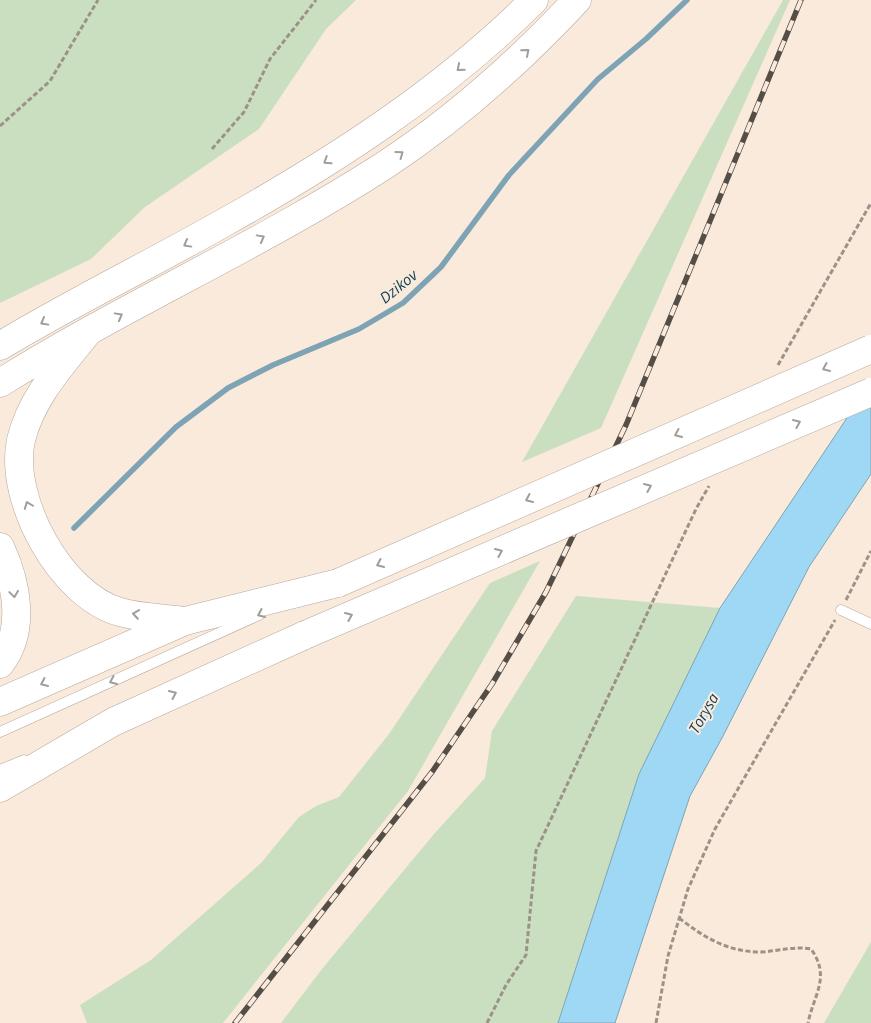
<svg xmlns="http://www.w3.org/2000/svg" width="871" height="1023" font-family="'Open Sans',sans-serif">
  <rect width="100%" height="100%" fill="#f9eadc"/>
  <!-- green -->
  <g fill="#c9dfbf">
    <polygon points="0,0 356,0 326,29 259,129 145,207 91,259 0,303"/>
    <polygon points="783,0 790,0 601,428 522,462"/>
    <polygon points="540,561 408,791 223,1023 87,1023 80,1005 151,960 261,863 299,817 316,806 339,797 389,734 490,583"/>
    <polygon points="576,596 720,608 639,774 558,1023 281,1023 322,969 434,834 485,778 492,731"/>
    <polygon points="871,942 871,1023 824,1023"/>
  </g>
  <!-- water -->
  <polygon fill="#9fd8f4" stroke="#7da3b5" points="871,382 871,474 809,567 722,738 690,796 615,1023 558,1023 639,774 720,608"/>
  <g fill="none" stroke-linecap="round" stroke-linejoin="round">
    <!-- stream -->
    <polyline stroke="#7da3b5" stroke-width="5.5" points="74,528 176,427 228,388 273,365 359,329 403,303 441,267 509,175 598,79 646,39 687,0"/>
    <defs>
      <g id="service">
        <polyline points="841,610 871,624"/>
        <polyline points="0,732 259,615"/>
        <polyline points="0,770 24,760"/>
      </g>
      <g id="primary">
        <path d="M0 346C73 302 151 264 225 222 336 160 444 90 534 0"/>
        <path d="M0 383C125 305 261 245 385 165 455 119 520 61 577 0"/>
      </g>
      <g id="motorway">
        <path d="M87 333C61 366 31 398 21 440 8 499 61 596 120 612 141 618 164 618 185 621"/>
        <path d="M0 547C17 583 26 631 0 664"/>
        <polyline points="0,702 185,621 338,583"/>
        <polyline points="0,788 113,722 305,635"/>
      </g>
    </defs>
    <!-- service casing -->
    <use href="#service" stroke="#b6a79a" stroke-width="11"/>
    <!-- primary casing -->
    <use href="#primary" stroke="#b6a79a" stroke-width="29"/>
    <!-- motorway casing -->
    <use href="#motorway" stroke="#b6a79a" stroke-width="29"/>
    <!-- path -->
    <g stroke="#9d9288" stroke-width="3" stroke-dasharray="5 2.5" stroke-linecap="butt">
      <polyline points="0,126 50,81 98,0"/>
      <polyline points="212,149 244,112 270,59 316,0"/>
      <polyline points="778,365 871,203"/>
      <polyline points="846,600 871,551"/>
      <path d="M679 918C705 938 728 952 761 952 779 951 794 946 811 949 831 977 814 994 808 1023"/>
      <polyline points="487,1023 506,985 526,955 536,851 696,509 709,486"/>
      <polyline points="656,1023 668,956 688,889 715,829 835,620"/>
    </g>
    <!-- service -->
    <use href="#service" stroke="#fff" stroke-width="10"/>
    <!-- primary -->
    <use href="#primary" stroke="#fff" stroke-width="28"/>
    <!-- motorway -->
    <use href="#motorway" stroke="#fff" stroke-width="28"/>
    <defs>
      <polyline id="rail" points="235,1023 432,772 492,684 546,592 626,425 801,0"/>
    </defs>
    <!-- rail casing -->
    <use href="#rail" stroke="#554e47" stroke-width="5.5"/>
    <!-- rail -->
    <use href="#rail" stroke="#f9eadc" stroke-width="4" stroke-dasharray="11" stroke-linecap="butt"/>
    <defs>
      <g id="motorway-bridge">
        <polyline points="338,583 871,349"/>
        <polyline points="305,635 871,392"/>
      </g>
    </defs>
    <!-- motorway-bridge casing -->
    <use href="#motorway-bridge" stroke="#b6a79a" stroke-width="29" stroke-linecap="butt"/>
    <!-- motorway-bridge -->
    <use href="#motorway-bridge" stroke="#fff" stroke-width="28"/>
  </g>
  <!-- one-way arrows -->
  <defs><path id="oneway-chevron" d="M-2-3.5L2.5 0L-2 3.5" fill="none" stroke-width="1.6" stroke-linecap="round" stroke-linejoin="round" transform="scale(1.25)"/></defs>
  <g stroke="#a09e9c">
    <use href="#oneway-chevron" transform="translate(526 52) rotate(-41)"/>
    <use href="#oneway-chevron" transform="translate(460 68) rotate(140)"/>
    <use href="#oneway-chevron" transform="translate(400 154) rotate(-36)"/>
    <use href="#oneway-chevron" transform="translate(327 161) rotate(147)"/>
    <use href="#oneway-chevron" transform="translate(261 238) rotate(-29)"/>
    <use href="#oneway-chevron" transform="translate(187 244) rotate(151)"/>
    <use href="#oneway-chevron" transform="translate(119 316) rotate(-29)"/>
    <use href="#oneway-chevron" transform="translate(44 322) rotate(151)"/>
    <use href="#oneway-chevron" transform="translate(826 368) rotate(156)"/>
    <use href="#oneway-chevron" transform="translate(797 423) rotate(-23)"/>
    <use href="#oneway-chevron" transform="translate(678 434) rotate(156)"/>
    <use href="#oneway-chevron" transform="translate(648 487) rotate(-23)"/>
    <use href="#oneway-chevron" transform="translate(529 499) rotate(156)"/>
    <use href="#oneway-chevron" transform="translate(28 505) rotate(-111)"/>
    <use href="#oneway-chevron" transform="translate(499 552) rotate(-23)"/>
    <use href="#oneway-chevron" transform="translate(380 564) rotate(156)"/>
    <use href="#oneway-chevron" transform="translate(14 594) rotate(82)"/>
    <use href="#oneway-chevron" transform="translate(136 614) rotate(-172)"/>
    <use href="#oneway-chevron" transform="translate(261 614) rotate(156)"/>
    <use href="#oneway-chevron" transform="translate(349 616) rotate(-23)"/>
    <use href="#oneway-chevron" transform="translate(113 681) rotate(156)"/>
    <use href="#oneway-chevron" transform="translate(44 683) rotate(156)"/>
    <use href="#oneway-chevron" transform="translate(173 694) rotate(-24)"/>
  </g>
  <g text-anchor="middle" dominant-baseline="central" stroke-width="4" stroke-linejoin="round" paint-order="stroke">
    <!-- water labels -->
    <g font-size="15" font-style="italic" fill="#0f3f53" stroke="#f9eadc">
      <text transform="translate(398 286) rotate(-39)">Dzikov</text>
      <text transform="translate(703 713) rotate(-60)">Torysa</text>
    </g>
  </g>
</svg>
